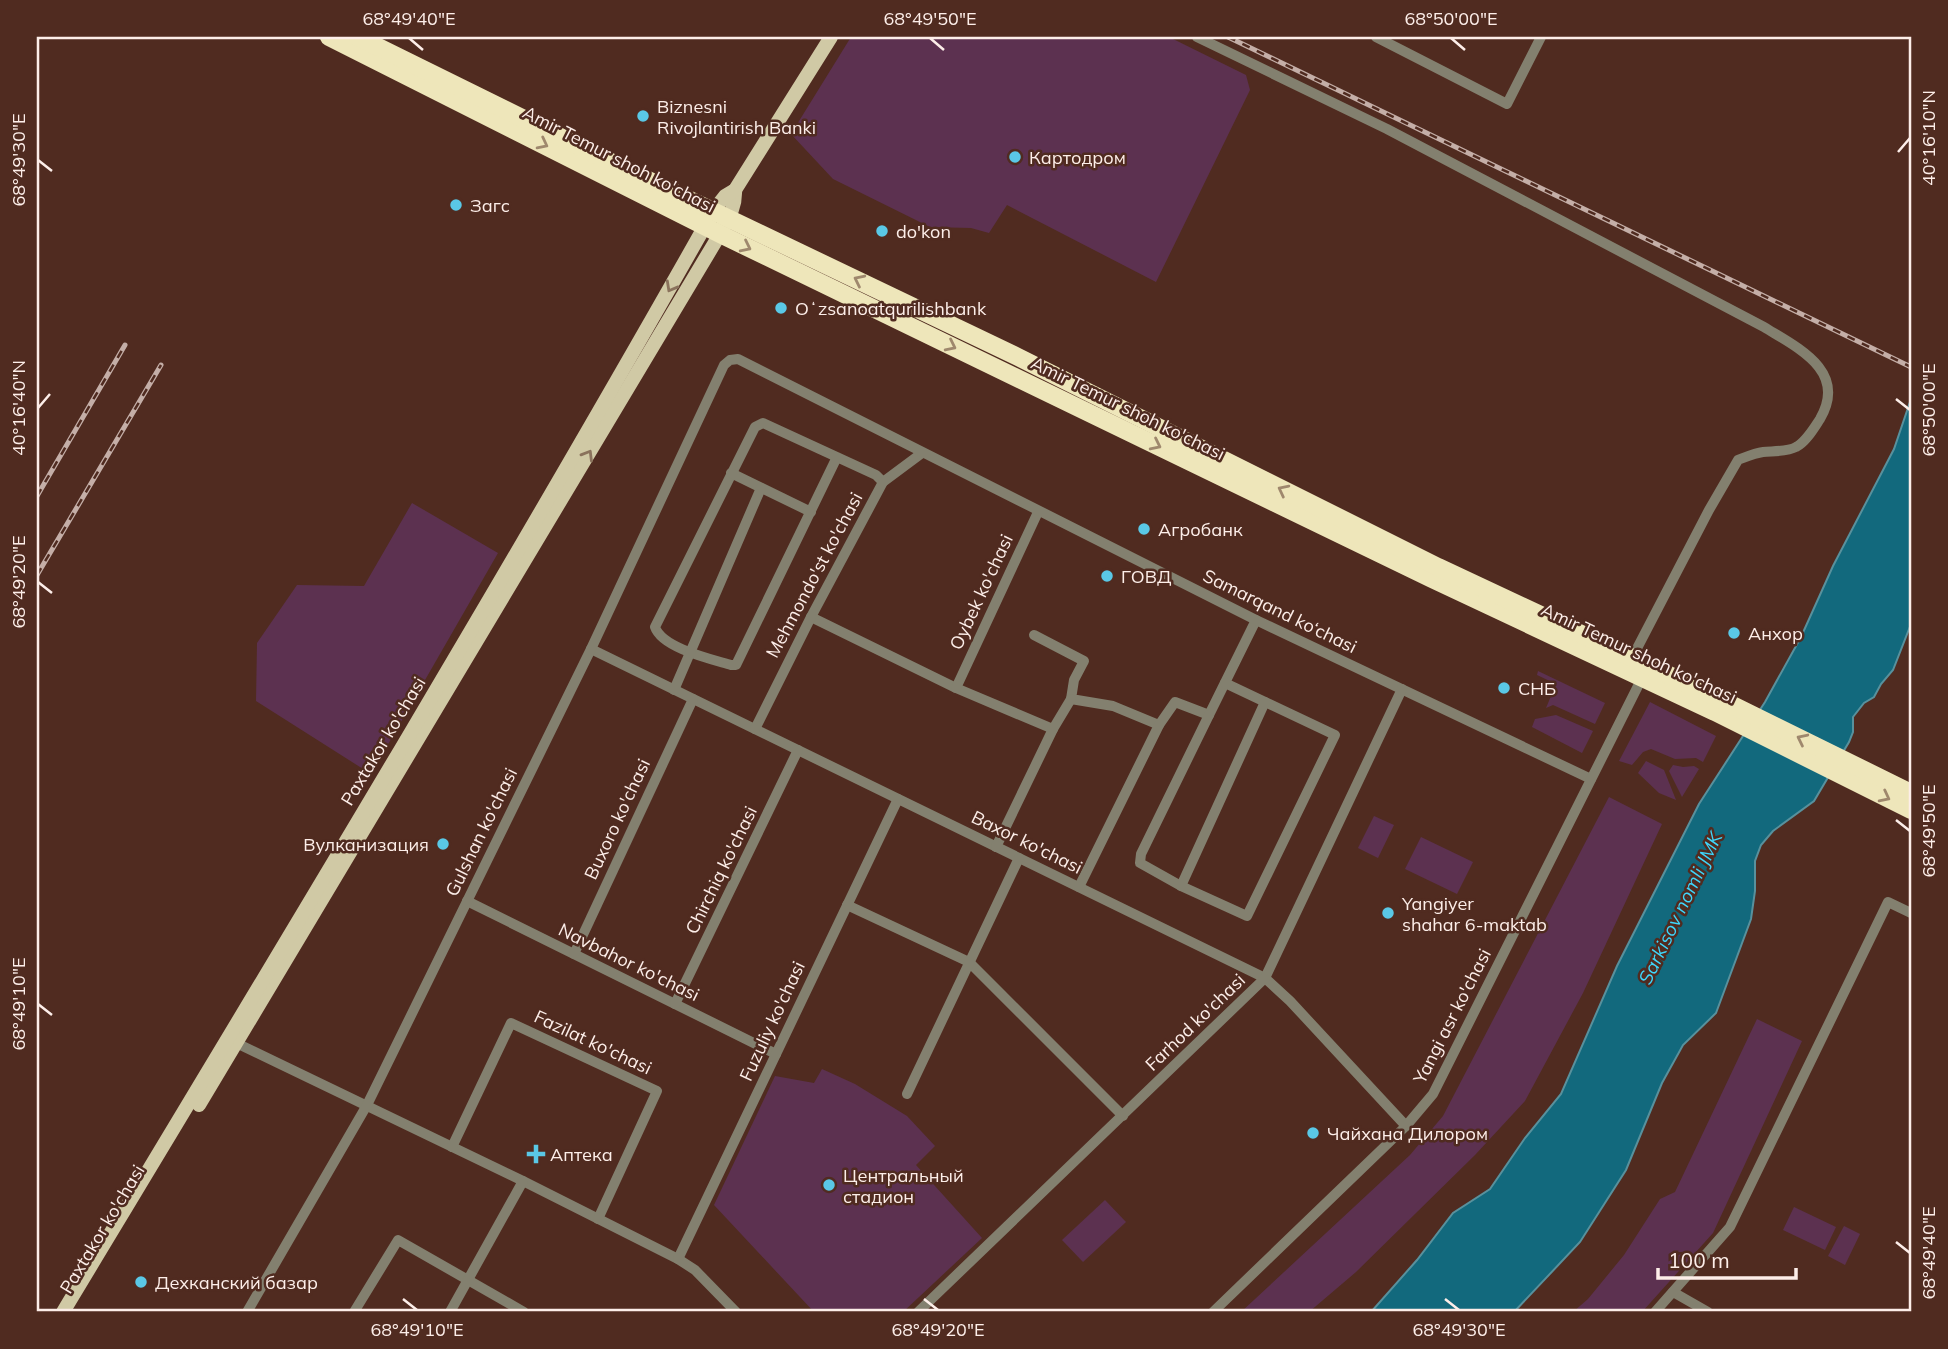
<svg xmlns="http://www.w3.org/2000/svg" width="1948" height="1349" font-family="Mulish,sans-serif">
  <rect width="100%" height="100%" fill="#502b20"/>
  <!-- green -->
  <g fill="#5c3150">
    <polygon points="851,37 1169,37 1246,75 1250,90 1156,282 1007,205 989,233 971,228 930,227 833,179 791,134"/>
    <polygon points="412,503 498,553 371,774 256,701 257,643 297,585 364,586"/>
    <polygon points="1538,671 1605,703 1595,724 1553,705 1546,708 1556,684 1537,675"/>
    <polygon points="1650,702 1716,736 1703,762 1696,758 1675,759 1651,749 1643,752 1632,765 1619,761"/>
    <polygon points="1556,715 1593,731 1582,753 1532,727 1535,719"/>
    <polygon points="1646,761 1664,770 1676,800 1659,793 1638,773"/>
    <polygon points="1673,765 1683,767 1694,766 1699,769 1682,797 1669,771"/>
    <polygon points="1609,797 1662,824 1583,993 1525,1101 1475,1155 1356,1272 1309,1312 1241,1312 1410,1155 1443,1116"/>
    <polygon points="1374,816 1394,825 1378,858 1358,848"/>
    <polygon points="1421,837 1473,862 1457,894 1405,869"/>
    <polygon points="1757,1019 1802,1041 1713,1233 1642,1312 1573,1312 1588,1299 1624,1255 1660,1199 1675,1192"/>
    <polygon points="822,1069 855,1084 907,1116 935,1146 916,1165 982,1238 903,1312 814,1312 714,1205 775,1076 814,1083"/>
    <polygon points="1105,1200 1126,1222 1083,1262 1062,1240"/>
    <polygon points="1794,1207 1836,1227 1825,1250 1783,1230"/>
    <polygon points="1844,1226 1860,1234 1845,1265 1828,1256"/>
  </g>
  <!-- water -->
  <polygon fill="#12697d" stroke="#58919d" stroke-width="2" points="1911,399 1911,624 1893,670 1881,684 1874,697 1864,703 1853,717 1853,732 1849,742 1814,801 1773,831 1761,845 1755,861 1755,891 1751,919 1716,1013 1683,1045 1662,1083 1626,1170 1580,1242 1514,1312 1371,1312 1417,1260 1453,1213 1490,1189 1525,1138 1561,1094 1617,966 1699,804 1765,702 1801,637 1833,566 1894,449"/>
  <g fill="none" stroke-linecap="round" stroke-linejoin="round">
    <!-- minor -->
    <g stroke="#83806f" stroke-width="10">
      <path d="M1197 37 1387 129 1764 327C1798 348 1848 371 1820 419 1814 428 1806 442 1796 447 1787 452 1773 451 1763 452 1755 453 1746 457 1738 460L1709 510 1632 658"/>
      <polyline points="1376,37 1507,104 1541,37"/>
      <path d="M837 457 736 665H731C711 659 662 648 655 627L755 427 763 423 876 475 883 482"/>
      <polyline points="731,473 811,512"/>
      <polyline points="811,617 956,688 1053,729"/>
      <polyline points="1034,635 1084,661 1074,680 1071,699 1113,706 1159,725 1175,702 1209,715 1256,620"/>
      <polyline points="591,649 1265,978 1290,1001 1406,1126"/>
      <polyline points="956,688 1038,512"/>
      <polyline points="674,690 761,488"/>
      <polyline points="1209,715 1141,854 1140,863 1181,886 1247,916 1335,735 1225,683"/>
      <polyline points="755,729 811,617 883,482 922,453"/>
      <polyline points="996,847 1053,729 1071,699"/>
      <polyline points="1181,886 1265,702"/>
      <polyline points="1079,887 1159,725"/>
      <polyline points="467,901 776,1054"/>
      <polyline points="847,905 969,962 1123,1116"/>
      <polyline points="574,954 693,699"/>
      <polyline points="675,1004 798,750"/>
      <polyline points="230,1040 523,1181 678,1259 695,1270 736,1312"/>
      <polyline points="907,1094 1019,858"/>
      <polyline points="452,1147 511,1023 657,1091 598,1219"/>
      <polyline points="678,1259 898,799"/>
      <polyline points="1673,1292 1708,1312"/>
      <polyline points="247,1312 367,1105 591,649 724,365 730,360 738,359 1256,620 1591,779"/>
      <polyline points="354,1312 398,1240 524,1312"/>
      <polyline points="450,1312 523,1181"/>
      <polyline points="918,1312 1265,978 1402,689"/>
      <polyline points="1213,1312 1406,1126 1433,1094 1642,678"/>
      <polyline points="1655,1312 1730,1227 1888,902 1911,913"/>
    </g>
    <!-- major -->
    <g stroke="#d0c9a5" stroke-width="14">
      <path d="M199 1105 720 234C728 219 736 207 735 190"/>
      <path d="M63 1312C283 947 504 582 714 210L725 196 735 190 831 37"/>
    </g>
    <!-- highway -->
    <g stroke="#eee6ba" stroke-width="18">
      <polyline points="329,37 720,234 1432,579 1715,712 1911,810"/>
      <polyline points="358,37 623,168 1018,357 1438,567 1720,699 1911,793"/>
    </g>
    <defs>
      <g id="rail">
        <polyline points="1228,37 1911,367"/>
        <polyline points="37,496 125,345"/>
        <polyline points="37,575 161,365"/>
      </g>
    </defs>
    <!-- rail casing -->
    <use href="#rail" stroke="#c4aea7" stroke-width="5"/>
    <!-- rail -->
    <use href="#rail" stroke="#502b20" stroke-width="2.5" stroke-dasharray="8" stroke-linecap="butt"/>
  </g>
  <!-- one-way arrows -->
  <defs><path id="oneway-chevron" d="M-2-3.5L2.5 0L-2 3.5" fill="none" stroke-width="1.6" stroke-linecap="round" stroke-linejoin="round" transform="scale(1.75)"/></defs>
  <g stroke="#9f886d">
    <use href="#oneway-chevron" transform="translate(543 144) rotate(27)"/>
    <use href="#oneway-chevron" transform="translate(746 247) rotate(26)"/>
    <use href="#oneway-chevron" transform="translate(859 280) rotate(-154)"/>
    <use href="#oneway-chevron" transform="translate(951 346) rotate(26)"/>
    <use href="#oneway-chevron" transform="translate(1156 445) rotate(26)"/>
    <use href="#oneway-chevron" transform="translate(1283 490) rotate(-153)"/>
    <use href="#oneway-chevron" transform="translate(1802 739) rotate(-154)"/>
    <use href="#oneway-chevron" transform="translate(1885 797) rotate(27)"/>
  </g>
  <g stroke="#8a725c">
    <use href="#oneway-chevron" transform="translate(671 287) rotate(119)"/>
    <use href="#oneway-chevron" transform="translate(588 455) rotate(-59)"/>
  </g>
  <!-- ticks -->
  <path fill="none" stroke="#fdeee9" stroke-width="2.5" d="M409 38 423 50M930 38 944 50M1451 38 1465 50M1898 152 1910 138M38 160 52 171M1896 399 1910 410M38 408 50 394M38 582 52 593M1896 820 1910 831M38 1004 52 1015M1896 1242 1910 1253M403 1299 417 1310M924 1299 938 1310M1445 1299 1459 1310"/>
  <!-- markers -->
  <g fill="#5ac8e6" stroke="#502b20" stroke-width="2.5">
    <circle cx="643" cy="116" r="7"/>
    <circle cx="1015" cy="157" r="7"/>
    <circle cx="456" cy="205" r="7"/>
    <circle cx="882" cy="231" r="7"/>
    <circle cx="781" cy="308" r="7"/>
    <circle cx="1144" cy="529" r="7"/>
    <circle cx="1107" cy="576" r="7"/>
    <circle cx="1734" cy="633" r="7"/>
    <circle cx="1504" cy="688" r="7"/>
    <circle cx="443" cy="844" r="7"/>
    <circle cx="1388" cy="913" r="7"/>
    <circle cx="1313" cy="1133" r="7"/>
    <path d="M532.5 1143.5h7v7h7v7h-7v7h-7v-7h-7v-7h7z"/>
    <circle cx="829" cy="1185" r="7"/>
    <circle cx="141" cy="1282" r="7"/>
  </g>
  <g text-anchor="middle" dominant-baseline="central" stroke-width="5" stroke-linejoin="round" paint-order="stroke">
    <!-- poi labels -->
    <g font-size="18" fill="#fdeee9" stroke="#502b20" text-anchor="start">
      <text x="657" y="106">Biznesni<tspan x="657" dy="21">Rivojlantirish Banki</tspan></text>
      <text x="1029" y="157">Картодром</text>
      <text x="470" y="205">Загс</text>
      <text x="896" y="231">do'kon</text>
      <text x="795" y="308">Oʻzsanoatqurilishbank</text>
      <text x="1158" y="529">Агробанк</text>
      <text x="1121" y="576">ГОВД</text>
      <text x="1748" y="633">Анхор</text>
      <text x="1518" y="688">СНБ</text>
      <text x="429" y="844" text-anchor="end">Вулканизация</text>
      <text x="1402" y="903">Yangiyer<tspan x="1402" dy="21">shahar 6-maktab</tspan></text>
      <text x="1327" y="1133">Чайхана Дилором</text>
      <text x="550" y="1154">Аптека</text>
      <text x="843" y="1175">Центральный<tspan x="843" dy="21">стадион</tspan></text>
      <text x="155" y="1282">Дехканский базар</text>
    </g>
    <!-- street labels -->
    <g font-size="18" fill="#fdeee9" stroke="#502b20">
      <text transform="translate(619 159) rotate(27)">Amir Temur shoh ko'chasi</text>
      <text transform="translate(1128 408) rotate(26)">Amir Temur shoh ko'chasi</text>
      <text transform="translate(814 575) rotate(-62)">Mehmondo'st ko'chasi</text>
      <text transform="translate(981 592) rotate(-65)">Oybek ko'chasi</text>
      <text transform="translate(1280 611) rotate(26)">Samarqand ko‘chasi</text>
      <text transform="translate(1639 653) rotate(25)">Amir Temur shoh ko'chasi</text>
      <text transform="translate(383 741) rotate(-59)">Paxtakor ko'chasi</text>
      <text transform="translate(617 819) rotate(-65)">Buxoro ko'chasi</text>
      <text transform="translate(481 832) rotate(-64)">Gulshan ko'chasi</text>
      <text transform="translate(1027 842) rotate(26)">Baxor ko'chasi</text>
      <text transform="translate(721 870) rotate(-64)">Chirchiq ko'chasi</text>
      <text transform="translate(629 962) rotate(26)">Navbahor ko'chasi</text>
      <text transform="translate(1452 1016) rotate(-63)">Yangi asr ko'chasi</text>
      <text transform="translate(772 1021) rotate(-65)">Fuzuliy ko'chasi</text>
      <text transform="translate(1195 1022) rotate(-44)">Farhod ko'chasi</text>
      <text transform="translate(593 1042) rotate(25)">Fazilat ko'chasi</text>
      <text transform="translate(102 1229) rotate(-59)">Paxtakor ko'chasi</text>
    </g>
    <!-- water labels -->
    <g font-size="19" font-style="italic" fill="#3ed6fb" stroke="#502b20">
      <text transform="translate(1680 908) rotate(-64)">Sarkisov nomli JMK</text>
    </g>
  </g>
  <!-- border -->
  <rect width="1948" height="1349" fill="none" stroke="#502b20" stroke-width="77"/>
  <!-- scale -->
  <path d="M1658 1268v10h138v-10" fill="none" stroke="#fdeee9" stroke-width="3.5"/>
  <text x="1668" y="1268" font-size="21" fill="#fdeee9" stroke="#502b20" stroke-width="5" paint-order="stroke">100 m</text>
  <rect x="38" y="38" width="1872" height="1272" fill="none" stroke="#fdeee9" stroke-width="2.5"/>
  <g font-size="18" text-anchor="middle" fill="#fdeee9">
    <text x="409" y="25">68°49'40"E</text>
    <text x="930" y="25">68°49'50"E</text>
    <text x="1451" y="25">68°50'00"E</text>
    <text transform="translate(1929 138) rotate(-90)" y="6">40°16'10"N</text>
    <text transform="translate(19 160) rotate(-90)" y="6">68°49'30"E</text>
    <text transform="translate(19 408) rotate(-90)" y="6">40°16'40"N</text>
    <text transform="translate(1929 410) rotate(-90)" y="6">68°50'00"E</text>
    <text transform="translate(19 582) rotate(-90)" y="6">68°49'20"E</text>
    <text transform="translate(1929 831) rotate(-90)" y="6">68°49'50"E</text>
    <text transform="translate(19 1004) rotate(-90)" y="6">68°49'10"E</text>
    <text transform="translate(1929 1253) rotate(-90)" y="6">68°49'40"E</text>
    <text x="417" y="1336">68°49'10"E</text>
    <text x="938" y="1336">68°49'20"E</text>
    <text x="1459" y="1336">68°49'30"E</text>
  </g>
</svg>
